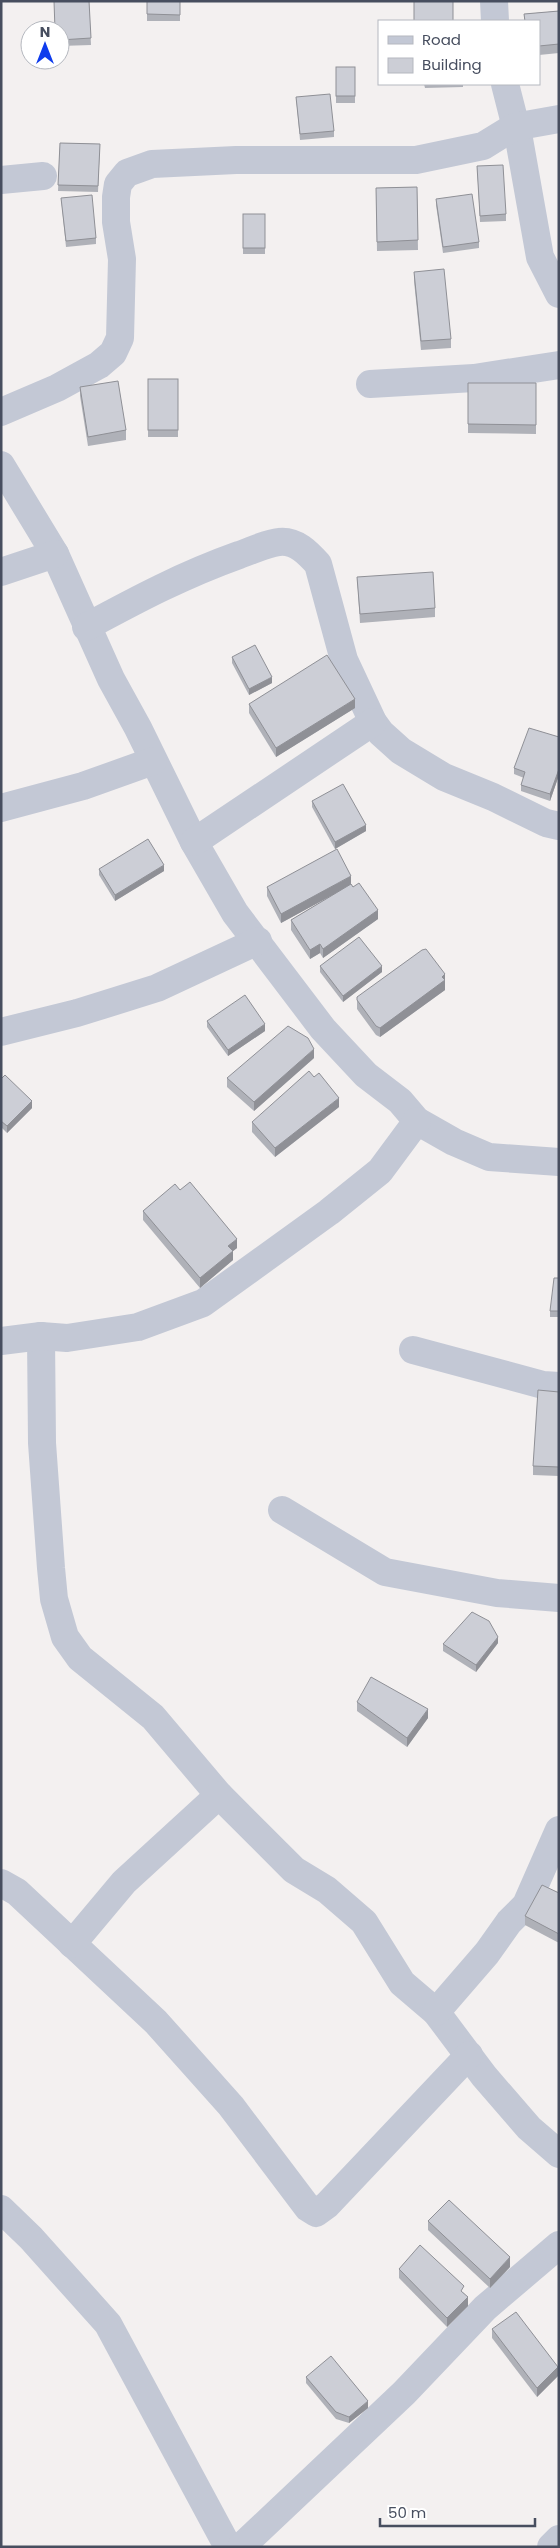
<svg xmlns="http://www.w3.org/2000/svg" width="560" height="2548" font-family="Poppins,sans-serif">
  <rect width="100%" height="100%" fill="#f3f0f0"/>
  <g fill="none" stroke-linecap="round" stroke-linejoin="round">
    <!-- minor -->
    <g stroke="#c3c8d5" stroke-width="28">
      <polyline points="494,1 495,21"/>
      <polyline points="505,84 519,139 540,257 559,294"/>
      <polyline points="1,180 43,176"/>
      <polyline points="370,384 474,378 559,365"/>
      <polyline points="1,412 57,388 99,365 113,353 120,338 122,259 116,222 116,197 118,184 127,173 152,164 236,160 416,160 483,146 514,127 559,119"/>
      <polyline points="1,465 55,554 111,679 138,728 194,842 235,913 323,1029 366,1075 400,1101 417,1121 454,1142 489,1157 559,1162"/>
      <polyline points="1,572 55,554"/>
      <path d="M86 627C138 599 183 575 239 555 251 551 267 543 279 542 296 540 308 553 318 564L344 660 373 722 381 733 401 751 444 777 493 797 546 823 559 826"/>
      <polyline points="1,808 83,786 153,761"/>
      <polyline points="194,842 373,722"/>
      <polyline points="1,1032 77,1013 157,988 258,941"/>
      <polyline points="41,1336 42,1443 51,1568 54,1599 65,1637 80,1658 153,1717 219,1795 294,1870 327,1890 364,1922 402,1983 436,2012 484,2076 529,2128 559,2154"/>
      <polyline points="1,1341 41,1336 67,1338 138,1327 203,1303 329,1212 380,1171 417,1121"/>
      <polyline points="413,1350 543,1385 559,1386"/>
      <polyline points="282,1510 385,1572 497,1593 559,1598"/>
      <polyline points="1,1883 17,1892 156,2022 231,2106 308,2208 316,2213 327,2205 469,2055"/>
      <polyline points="72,1944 124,1882 219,1795"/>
      <polyline points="436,2012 487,1953 509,1922 526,1905 559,1830"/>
      <polyline points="1,2209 31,2238 108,2324 228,2547"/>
      <polyline points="241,2547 404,2393 485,2308 559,2245"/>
      <polyline points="551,2547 559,2539"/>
    </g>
  </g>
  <!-- wall -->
  <g fill="#afb1b8">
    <polygon points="89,1 91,45 60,46 60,30"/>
    <rect x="147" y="1" width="33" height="20"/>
    <polygon points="559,11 559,53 539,55 539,21 524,21 524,14"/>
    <rect x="336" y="67" width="19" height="36"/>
    <polygon points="424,84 463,84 463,87 425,88"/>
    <polygon points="296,97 334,131 334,137 300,140"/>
    <polygon points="60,143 100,144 98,192 58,191"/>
    <polygon points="477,166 506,214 506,221 480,222"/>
    <polygon points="417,187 418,250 377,251 376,188"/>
    <polygon points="61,198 96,238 96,244 66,247"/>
    <polygon points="436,199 479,242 479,248 443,253 436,205"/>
    <rect x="243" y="214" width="22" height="40"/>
    <polygon points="414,272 451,339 451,348 421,350 414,281"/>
    <rect x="148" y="379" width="30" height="58"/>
    <polygon points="468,383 536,383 536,434 468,433"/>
    <polygon points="80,387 126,430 126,440 88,446 80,396"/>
    <polygon points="357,577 435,608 435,617 360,623"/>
    <polygon points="232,657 272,683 249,695 232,663"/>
    <polygon points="249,704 355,708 276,757 249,713"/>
    <polygon points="559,737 559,775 550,801 521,791 521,785 524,778 514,774 514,768"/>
    <polygon points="312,801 366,831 335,849 312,807"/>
    <polygon points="99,869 164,871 115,901 99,875"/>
    <polygon points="351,884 378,919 323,958 320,953 310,959 291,930 291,920 334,894 281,923 267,896 267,887"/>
    <polygon points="320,966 382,972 343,1002 320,972"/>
    <polygon points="445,983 445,990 380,1037 376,1035 357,1009 357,1000"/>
    <polygon points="207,1021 265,1031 228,1056 207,1027"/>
    <polygon points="314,1058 254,1111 227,1087 227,1078"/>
    <polygon points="1,1079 32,1108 7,1133 1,1127"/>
    <polygon points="339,1107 275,1157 252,1132 252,1122"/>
    <polygon points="180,1190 237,1248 233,1251 233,1260 200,1288 143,1220 143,1211"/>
    <polygon points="559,1278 559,1317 550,1317 550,1311"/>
    <polygon points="559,1392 559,1476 533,1475 533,1466"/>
    <polygon points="498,1643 476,1672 443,1651 443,1644"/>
    <polygon points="357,1702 428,1718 407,1747 357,1711"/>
    <polygon points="559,1893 559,1943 525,1925 525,1916"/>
    <polygon points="428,2221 510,2267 490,2288 428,2230"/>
    <polygon points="399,2269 464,2293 468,2306 447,2327 399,2278"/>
    <polygon points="492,2329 558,2376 537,2397 492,2338"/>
    <polygon points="306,2377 368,2408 349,2423 336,2419 306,2383"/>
  </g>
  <!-- shaded-wall -->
  <g fill="#8f9096">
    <polygon points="272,677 272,683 249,695 249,689"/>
    <polygon points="355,699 355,708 276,757 276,748"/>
    <polygon points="559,769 559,775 550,801 550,794"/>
    <polygon points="366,825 366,831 335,849 335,842"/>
    <polygon points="164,865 164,871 115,901 115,895"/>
    <polygon points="351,876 351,885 281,923 281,914"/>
    <polygon points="378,910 378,919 323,958 323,949"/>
    <polygon points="320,944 320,953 310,959 310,950"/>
    <polygon points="382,966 382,972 343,1002 343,996"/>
    <polygon points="445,974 445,990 380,1037 380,1028"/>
    <polygon points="265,1024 265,1031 228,1056 228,1050"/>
    <polygon points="314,1049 314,1058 254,1111 254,1102"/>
    <polygon points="339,1098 339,1107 275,1157 275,1148"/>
    <polygon points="32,1101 32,1108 7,1133 7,1126"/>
    <polygon points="237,1239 237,1248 228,1255 228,1246"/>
    <polygon points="233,1251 233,1260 200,1288 200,1278"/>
    <polygon points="498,1637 498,1643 476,1672 476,1665"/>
    <polygon points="428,1709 428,1718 407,1747 407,1738"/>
    <polygon points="510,2257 510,2267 490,2288 490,2279"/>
    <polygon points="468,2297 468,2306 447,2327 447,2318"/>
    <polygon points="558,2367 558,2376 537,2397 537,2388"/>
    <polygon points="368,2401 368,2408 349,2423 349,2417"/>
  </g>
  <!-- building -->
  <g fill="#ccced6" stroke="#8f9096">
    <polygon points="54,1 89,1 91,38 60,40 60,30 55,30"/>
    <polygon points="147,1 180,1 180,15 147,14"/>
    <rect x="414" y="1" width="39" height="20"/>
    <polygon points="559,11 559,44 539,46 539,21 525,21 524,14"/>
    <rect x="336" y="67" width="19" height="29"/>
    <polygon points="330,94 334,131 300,134 296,97"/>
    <polygon points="60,143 100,144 98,186 58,185"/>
    <polygon points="503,165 506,214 480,216 477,166"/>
    <polygon points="417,187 418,240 377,242 376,188"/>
    <polygon points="472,194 479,242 443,247 436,199"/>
    <polygon points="92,195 96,238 66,241 61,198"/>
    <rect x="243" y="214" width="22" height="34"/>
    <polygon points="444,269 451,339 421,341 414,272"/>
    <rect x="148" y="379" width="30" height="51"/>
    <polygon points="118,381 126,430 88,437 80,387"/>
    <polygon points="468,383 536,383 536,425 468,424"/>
    <polygon points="433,572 435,608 360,614 357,577"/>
    <polygon points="255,645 272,677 249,689 232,657"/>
    <polygon points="327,655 355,699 276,748 249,704"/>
    <polygon points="529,728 559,737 559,769 550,794 521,785 525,772 514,768"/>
    <polygon points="343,784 366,825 335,842 312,801"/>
    <polygon points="148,839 164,865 115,895 99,869"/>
    <polygon points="337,849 351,876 281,914 267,887"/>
    <polygon points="359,883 378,910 323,949 320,944 310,950 291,920 351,884 353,887"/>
    <polygon points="359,937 382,966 343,996 320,966"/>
    <polygon points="426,949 445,974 442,977 445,980 380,1028 376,1026 357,1000 357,997 422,950"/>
    <polygon points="245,995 265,1024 228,1050 207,1021"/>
    <polygon points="288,1026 308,1038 314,1049 254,1102 227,1078"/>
    <polygon points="309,1071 314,1077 319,1073 339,1098 275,1148 252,1122"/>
    <polygon points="5,1075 32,1101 7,1126 1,1121 1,1079"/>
    <polygon points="190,1182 237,1239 228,1246 233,1251 200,1278 143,1211 175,1184 180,1190"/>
    <polygon points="554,1278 559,1278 559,1311 550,1311"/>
    <polygon points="538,1390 559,1392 559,1467 533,1466"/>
    <polygon points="472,1612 489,1621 498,1637 476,1665 443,1644"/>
    <polygon points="371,1677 428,1709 407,1738 357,1702"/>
    <polygon points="542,1885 559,1893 559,1934 525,1916"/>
    <polygon points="449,2200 510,2257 490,2279 428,2221"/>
    <polygon points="420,2245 464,2286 461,2291 468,2297 447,2318 399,2269"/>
    <polygon points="516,2312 558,2367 537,2388 492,2329"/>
    <polygon points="331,2356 368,2401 349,2417 336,2412 306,2377"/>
  </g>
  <!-- border -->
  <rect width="560" height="2548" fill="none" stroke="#474e5f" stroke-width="5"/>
  <!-- legend -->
  <rect x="378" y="20" width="162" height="65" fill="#ffffff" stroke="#b5b8bf"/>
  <rect x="388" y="36" width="25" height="8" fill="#c3c8d5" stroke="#b5b8bf"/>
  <text x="422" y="45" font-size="15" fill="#474e5f">Road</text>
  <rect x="388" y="58" width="25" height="15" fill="#ccced6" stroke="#b5b8bf"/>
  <text x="422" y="70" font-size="15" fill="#474e5f">Building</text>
  <!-- north arrow -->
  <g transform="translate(45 45)"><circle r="24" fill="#ffffff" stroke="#b5b8bf"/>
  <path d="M0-4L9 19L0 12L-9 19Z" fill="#0f3ced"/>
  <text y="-8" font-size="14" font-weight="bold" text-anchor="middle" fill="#474e5f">N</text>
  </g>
  <!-- scale -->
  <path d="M380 2518v8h155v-8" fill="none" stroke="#474e5f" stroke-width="2.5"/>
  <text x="388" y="2518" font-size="15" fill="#474e5f" stroke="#ffffff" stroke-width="4" paint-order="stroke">50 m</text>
</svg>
